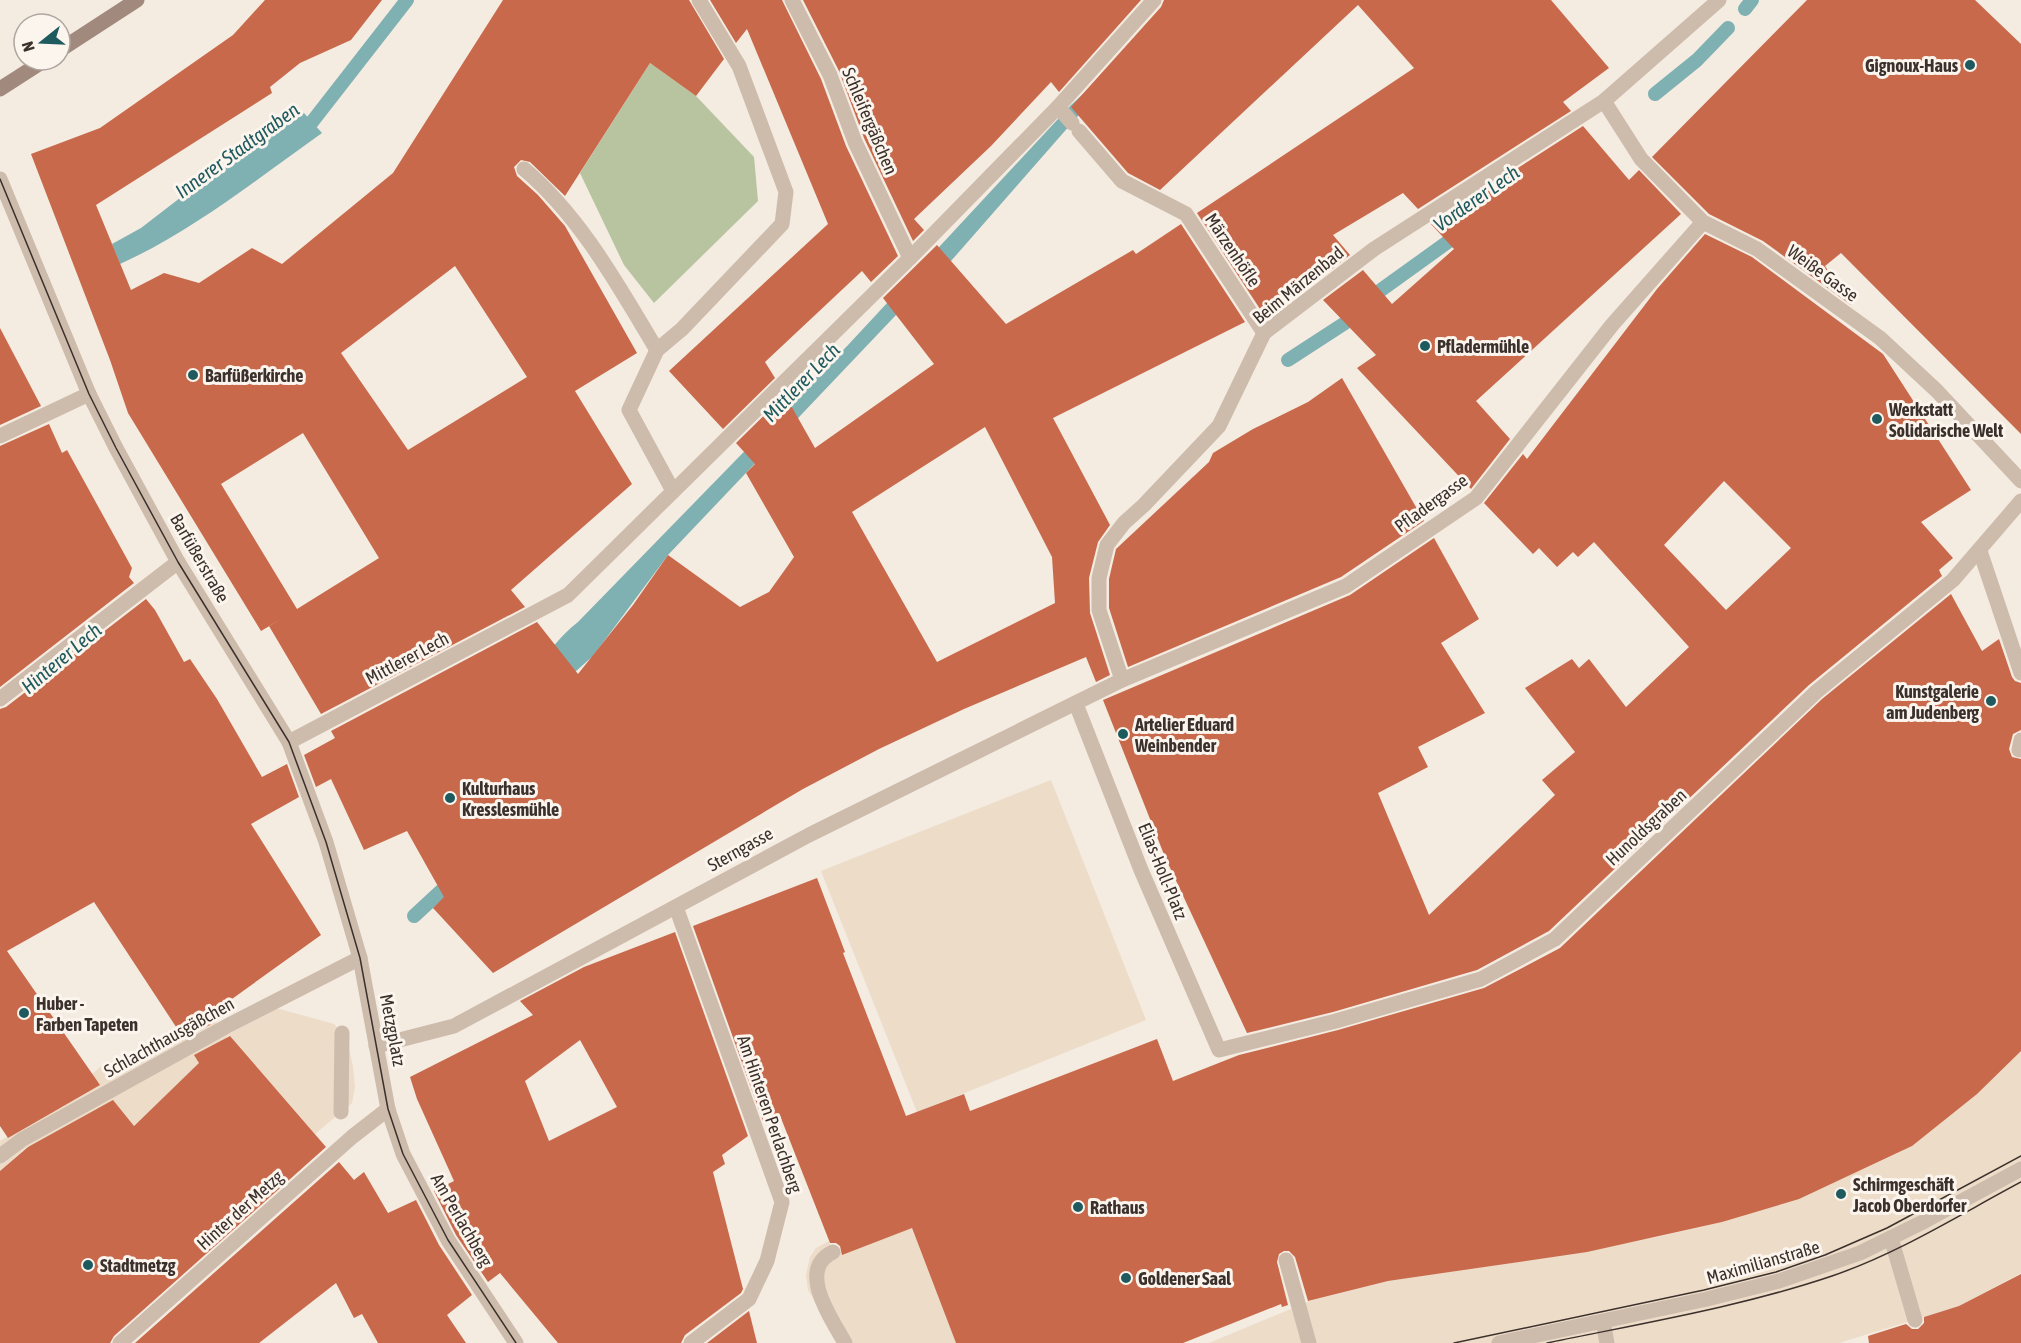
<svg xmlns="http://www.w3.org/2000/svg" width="2021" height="1343" font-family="'Asap Condensed',sans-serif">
  <rect width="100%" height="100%" fill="#f4ebe1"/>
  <!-- green -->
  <polygon fill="#b8c4a0" points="650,63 696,96 754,157 758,201 654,303 624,265 580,173"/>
  <!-- plaza -->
  <g fill="#ecdcc8">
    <polygon points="1051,780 1146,1020 917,1112 821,871"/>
    <polygon points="276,1008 334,1024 347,1038 353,1067 355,1087 352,1103 315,1134 229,1035 69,1187 28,1146 0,1171 0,1141 98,1084 91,1075 100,1067 207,1017 221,1026 229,1034"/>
    <polygon points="2021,1051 2021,1273 1959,1306 1839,1343 1209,1343 1310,1301 1388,1281 1583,1252 1662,1236 1722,1222 1818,1190 1902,1151 1948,1116"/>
    <polygon points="910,1224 956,1343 840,1343 808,1290 806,1275 810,1257 816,1248 829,1241 832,1252 838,1253"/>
  </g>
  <!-- water -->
  <g fill="#7fb0b2">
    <path d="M1186 0 1136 59 1078 116 951 261 896 315 668 555 593 656 575 672 535 669C550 651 560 636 578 622L849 344 1071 105Z"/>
    <path d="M304 113 322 133C257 179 193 231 120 264L112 244 141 228 189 191Z"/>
  </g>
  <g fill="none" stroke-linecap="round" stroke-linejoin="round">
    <!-- stream -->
    <g stroke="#7fb0b2" stroke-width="14">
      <polyline points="1745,9 1752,0"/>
      <polyline points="1655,94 1697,60 1728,28"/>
      <polyline points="298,132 312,122 407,0"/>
      <polyline points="1381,290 1463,231"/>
      <polyline points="1288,360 1345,323"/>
      <polyline points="414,916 453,880"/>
    </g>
  </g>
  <!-- building -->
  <g fill="#c8694b" fill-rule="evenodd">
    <path d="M265 0H382L351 40 300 63 270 87 272 93 96 205 131 290 164 273 199 283 252 248 282 264 393 173 503 0H689L724 59 696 96 650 63 565 196 530 162 521 160 514 167 517 176 538 195 565 226 637 353 575 391 632 484 511 590 525 607 321 714 269 626 281 619 261 631 128 413 110 360 31 154 100 128 233 35ZM455 266 527 377 408 450 341 353ZM303 433 379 558 297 609 221 484Z"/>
    <polygon points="710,0 782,0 821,79 846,146 898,256 871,282 862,271 765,362 775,378 723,429 669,371 828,224 747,29 736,43"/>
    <polygon points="803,0 1141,0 1059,92 1051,82 991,146 914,219 924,230 913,241 864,138 839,71"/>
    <polygon points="1164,0 1551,0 1609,68 1563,102 1571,111 1418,209 1403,193 1333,235 1350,255 1310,286 1309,284 1262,312 1197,213 1414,68 1358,5 1160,190 1128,173 1071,107 1161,7"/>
    <polygon points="1807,0 1975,0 2021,44 2021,434 1841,253 1825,266 1851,305 1763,241 1709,214 1652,157"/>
    <polygon points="1583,126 1629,180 1639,170 1681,214 1476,401 1510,439 1471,489 1357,368 1376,355 1323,300 1363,270 1392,304 1454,249 1431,224"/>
    <path d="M1181 224 1245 322 1053 418 1110 525 1098 542 1089 578 1090 613 1110 675 1096 682 1086 657 964 709 879 749 803 789 493 973 433 908 444 897 407 831 364 850 331 779 316 787 304 755 335 738 331 731 537 622 578 674 633 605 668 555 740 607 769 592 794 557 746 473 755 464 736 443 785 395 815 448 934 364 883 298 937 245 1006 324 1133 250 1136 254ZM985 427 1052 557 1055 603 937 662 852 512Z"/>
    <path d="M1705 234 1752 257 1883 354 1971 490 1921 522 1953 558 1939 570 1942 576 1809 685 1549 931 1477 970 1333 1012 1247 1033 1165 857 1103 700 1350 595 1434 538 1479 619 1441 643 1485 713 1418 747 1428 767 1378 793 1429 915 1555 795 1542 780 1575 752 1525 688 1572 659 1579 668 1589 659 1626 707 1689 647 1594 542 1578 557 1573 552 1557 567 1539 548 1533 554 1484 503 1523 454 1527 459 1657 289ZM1724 481 1791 548 1726 610 1664 545Z"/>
    <polygon points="0,328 41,406 0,425"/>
    <polygon points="1342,378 1424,521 1341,577 1128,667 1109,608 1109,579 1116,549 1209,462 1213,453 1253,429 1308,402"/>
    <polygon points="49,424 62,453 67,450 132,568 129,577 134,583 0,687 0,446"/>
    <polygon points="1951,594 1982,651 1999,639 2012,677 2015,681 2021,683 2021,730 2013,734 2009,749 2012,757 2021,759 2021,1051 1977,1094 1912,1146 1799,1199 1722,1222 1587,1252 1388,1281 1308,1301 1295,1257 1289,1251 1284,1251 1279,1254 1277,1262 1288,1305 1282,1307 1281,1304 1183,1343 956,1343 912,1228 842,1255 840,1246 836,1243 830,1243 779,1113 764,1124 693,926 817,878 845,952 843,953 906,1116 964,1094 970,1111 1157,1039 1173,1081 1239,1055 1338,1030 1484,988 1560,948 1822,699"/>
    <polygon points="146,599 155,610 184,662 190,659 217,699 262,777 287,764 299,797 251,824 321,935 211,1014 217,1021 184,1039 94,902 7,951 100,1085 8,1138 0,1126 0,709 6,707"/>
    <path d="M675 932 748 1136 722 1155 725 1164 713 1172 743 1289 741 1293 685 1335 681 1343H558L500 1273 488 1282 456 1235 434 1191 454 1181 417 1099 410 1077 533 1015 520 1001 584 967ZM580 1040 617 1107 549 1141 525 1081Z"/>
    <polygon points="230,1036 326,1147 114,1336 110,1343 0,1343 0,1171 28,1147 113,1100 134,1126 199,1063 194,1055"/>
    <polygon points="339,1162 354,1180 364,1172 388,1213 416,1200 439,1245 472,1295 447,1315 466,1343 378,1343 362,1314 354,1318 336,1283 259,1343 135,1343"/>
    <polygon points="2021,1274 2021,1343 1869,1343 1868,1336 1906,1324 1912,1329 1918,1329 1924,1323 1924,1317 1959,1306"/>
    <polygon points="749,1311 757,1343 707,1343"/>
  </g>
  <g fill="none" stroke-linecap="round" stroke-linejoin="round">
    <!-- lane -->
    <g stroke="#cdbbac" stroke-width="15">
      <path d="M524 169C581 217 619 287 657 350"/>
      <polyline points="673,491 629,410 657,350 682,329 782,224 786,192 739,66 699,0"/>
      <polyline points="1980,551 2021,673"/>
      <polyline points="2019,750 2021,740"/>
    </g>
    <!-- street -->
    <g stroke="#cdbbac" stroke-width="15">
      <polyline points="792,0 830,75 855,142 910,258"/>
      <polyline points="1604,101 1641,159 1703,222 1757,249 1880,338 1937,391 2021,481"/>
      <polyline points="1058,107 1072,123"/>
      <polyline points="1079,131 1122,181 1186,214 1264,333"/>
      <polyline points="0,179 89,394 116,448 178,562 289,742 326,842 360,958 388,1109 403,1154 448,1240 516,1343"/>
      <polyline points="0,436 89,394"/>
      <polyline points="1122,680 1099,610 1099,578 1107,545 1124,523 1144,505 1219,426 1264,333 1374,249 1604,101 1719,0"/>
      <polyline points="0,699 178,562"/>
      <polyline points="1076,704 1141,870 1219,1050 1336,1021 1481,979 1555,939 1816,692 1953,580 2021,501"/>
      <polyline points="289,742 568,595 910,258 1058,107 1154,0"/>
      <polyline points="676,907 782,1202 767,1261 749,1299 691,1343"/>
      <polyline points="376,1046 454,1026 809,835 1122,680 1346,586 1476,498 1612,325 1703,222"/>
      <polyline points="341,1112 342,1033"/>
      <polyline points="0,1156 23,1139 229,1025 360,958"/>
      <polyline points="1891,1238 1915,1320"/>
      <path d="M833 1252C796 1270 832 1319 845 1343"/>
      <polyline points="1286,1260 1309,1343"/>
      <polyline points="1603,1322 1607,1343"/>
      <polyline points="120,1343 352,1137 388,1109"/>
      <polyline points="1499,1343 1707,1299 1779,1281 1860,1253 1923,1222 2021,1169"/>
    </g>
    <!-- secondary -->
    <g stroke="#a18a7d" stroke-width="15">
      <polyline points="60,50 137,0"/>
      <polyline points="0,89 45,60"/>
    </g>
    <!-- tram -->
    <g stroke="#3b302b" stroke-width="1.5">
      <polyline points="0,179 89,394 116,448 178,562 289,742 326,842 360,958 388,1109 403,1154 448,1240 516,1343"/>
      <polyline points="1454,1343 1704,1290 1776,1272 1825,1255 1887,1228 2021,1156"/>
      <path d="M1547 1343C1643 1323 1740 1307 1832 1276 1899 1253 1959 1215 2021 1182"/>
    </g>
  </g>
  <!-- markers -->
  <g fill="#1f5a5e" stroke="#fbf5ee" stroke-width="2">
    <circle cx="1970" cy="65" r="6"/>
    <circle cx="1425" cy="346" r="6"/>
    <circle cx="193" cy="375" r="6"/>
    <circle cx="1877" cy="419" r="6"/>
    <circle cx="1991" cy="701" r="6"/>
    <circle cx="1123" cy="734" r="6"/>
    <circle cx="450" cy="798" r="6"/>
    <circle cx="24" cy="1013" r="6"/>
    <circle cx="1841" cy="1194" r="6"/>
    <circle cx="1078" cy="1207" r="6"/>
    <circle cx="88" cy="1265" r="6"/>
    <circle cx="1126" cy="1278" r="6"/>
  </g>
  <g text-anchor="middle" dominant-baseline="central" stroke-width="6" stroke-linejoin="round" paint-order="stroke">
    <!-- poi labels -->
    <g font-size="18" font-weight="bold" fill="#3b302b" stroke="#fbf5ee" text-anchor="start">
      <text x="1958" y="65" text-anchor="end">Gignoux-Haus</text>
      <text x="1437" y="346">Pfladermühle</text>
      <text x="205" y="375">Barfüßerkirche</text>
      <text x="1889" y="409">Werkstatt<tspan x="1889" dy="21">Solidarische Welt</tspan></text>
      <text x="1979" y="691" text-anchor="end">Kunstgalerie<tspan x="1979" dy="21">am Judenberg</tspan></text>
      <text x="1135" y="724">Artelier Eduard<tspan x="1135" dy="21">Weinbender</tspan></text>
      <text x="462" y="788">Kulturhaus<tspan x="462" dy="21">Kresslesmühle</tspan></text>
      <text x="36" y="1003">Huber -<tspan x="36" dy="21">Farben Tapeten</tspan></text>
      <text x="1853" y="1184">Schirmgeschäft<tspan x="1853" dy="21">Jacob Oberdorfer</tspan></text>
      <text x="1090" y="1207">Rathaus</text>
      <text x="100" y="1265">Stadtmetzg</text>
      <text x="1138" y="1278">Goldener Saal</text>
    </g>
    <!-- street labels -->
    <g font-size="18" fill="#3b302b" stroke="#fbf5ee">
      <text transform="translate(870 121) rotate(67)">Schleifergäßchen</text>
      <text transform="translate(1233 250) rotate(56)">Märzenhöfle</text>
      <text transform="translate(1823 273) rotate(36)">Weiße Gasse</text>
      <text transform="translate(1298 285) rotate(-39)">Beim Märzenbad</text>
      <text transform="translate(1431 503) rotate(-36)">Pfladergasse</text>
      <text transform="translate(200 558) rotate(60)">Barfüßerstraße</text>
      <text transform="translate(407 658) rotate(-28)">Mittlerer Lech</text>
      <text transform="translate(1646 827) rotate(-43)">Hunoldsgraben</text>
      <text transform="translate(740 849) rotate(-29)">Sterngasse</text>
      <text transform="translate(1163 871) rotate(68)">Elias-Holl-Platz</text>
      <text transform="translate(393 1030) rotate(79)">Metzgplatz</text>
      <text transform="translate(169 1037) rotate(-29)">Schlachthausgäßchen</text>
      <text transform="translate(770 1114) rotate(71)">Am Hinteren Perlachberg</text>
      <text transform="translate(240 1210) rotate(-42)">Hinter der Metzg</text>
      <text transform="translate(462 1220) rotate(60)">Am Perlachberg</text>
      <text transform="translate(1763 1262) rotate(-16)">Maximilianstraße</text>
    </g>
    <!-- water labels -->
    <g font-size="20" font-style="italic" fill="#1f5a5e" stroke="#fbf5ee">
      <text transform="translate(237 150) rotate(-36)">Innerer Stadtgraben</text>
      <text transform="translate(1476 198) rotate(-35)">Vorderer Lech</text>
      <text transform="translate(801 382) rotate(-46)">Mittlerer Lech</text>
      <text transform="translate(61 658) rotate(-40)">Hinterer Lech</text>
    </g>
  </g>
  <!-- north arrow -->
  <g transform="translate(42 42) rotate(252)"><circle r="28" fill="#fbf5ee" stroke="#aea6a0" stroke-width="1.5"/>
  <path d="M0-4.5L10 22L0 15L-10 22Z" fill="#1f5a5e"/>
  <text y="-9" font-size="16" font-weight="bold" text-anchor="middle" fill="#3b302b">N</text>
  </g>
</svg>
